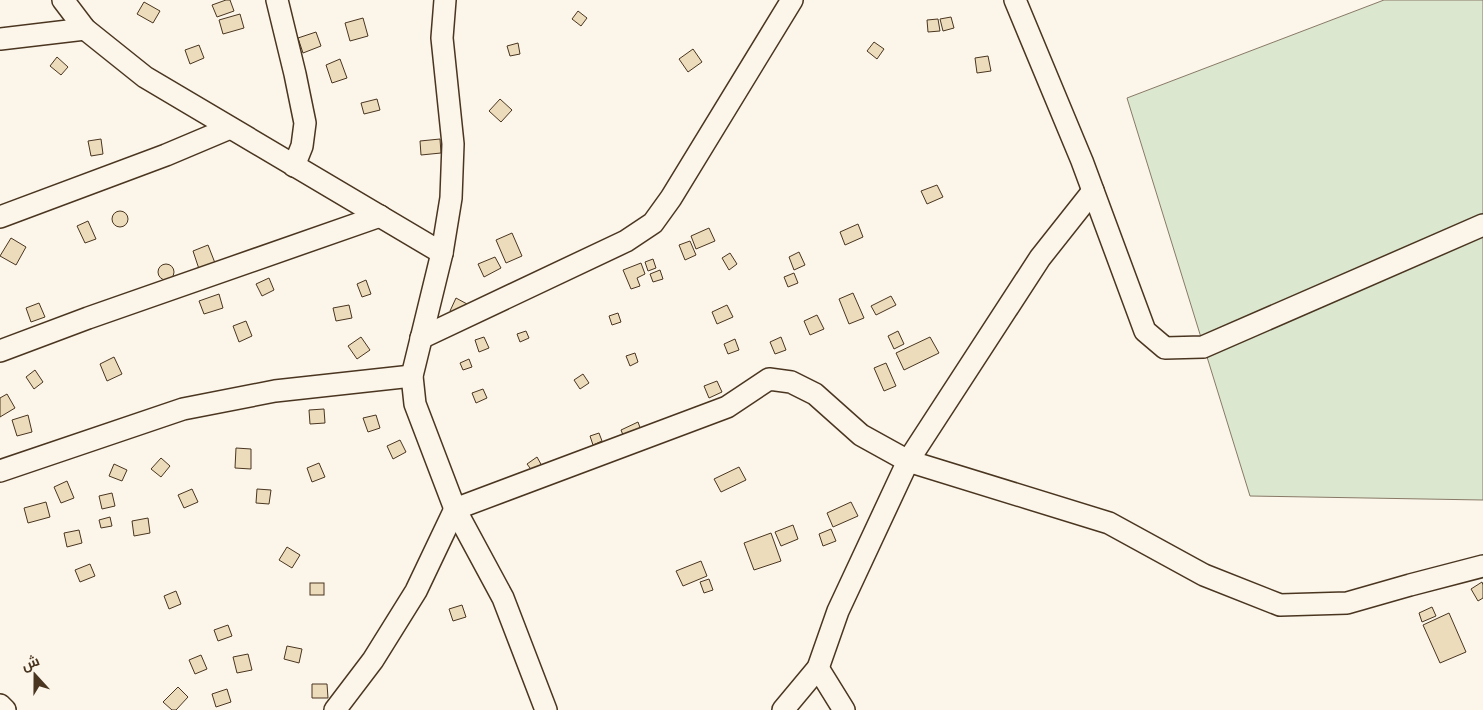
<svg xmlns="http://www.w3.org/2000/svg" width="1483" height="710" font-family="Helvetica,Cairo,sans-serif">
  <rect width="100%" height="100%" fill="#fbf6e9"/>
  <!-- green -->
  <polygon fill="#dce7d0" stroke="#887966" points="1384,0 1483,0 1483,500 1250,496 1127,98"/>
  <!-- building -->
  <g fill="#ecdcbc" stroke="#4a3520">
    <polygon points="226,0 230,0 234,11 217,17 212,5"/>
    <polygon points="144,2 160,11 153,23 137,14"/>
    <polygon points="578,11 587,18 581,26 572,19"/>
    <polygon points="240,14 244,28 223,34 219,20"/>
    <polygon points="951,17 954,28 943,31 940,19"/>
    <polygon points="363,18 368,36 350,41 345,23"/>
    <polygon points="938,19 940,31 928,32 927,20"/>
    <polygon points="316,32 321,46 303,53 298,38"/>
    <polygon points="874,42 884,49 877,59 867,51"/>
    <polygon points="518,43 520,54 510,56 507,46"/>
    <polygon points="199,45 204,58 190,64 185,50"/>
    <polygon points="693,49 702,62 688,72 679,59"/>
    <polygon points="988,56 991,71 977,73 975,58"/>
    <polygon points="57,57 68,67 61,75 50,66"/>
    <polygon points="340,59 347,78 332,83 326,65"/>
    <polygon points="377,99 380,110 364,114 361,103"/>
    <polygon points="500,99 512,110 501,122 489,111"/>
    <polygon points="101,139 103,154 91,156 88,141"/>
    <polygon points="440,139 441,153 421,155 420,141"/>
    <polygon points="937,185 943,197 927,204 921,191"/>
    <circle cx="120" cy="219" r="8"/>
    <polygon points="88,221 96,239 85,243 77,226"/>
    <polygon points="858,224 863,237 845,245 840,232"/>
    <polygon points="709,228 715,241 696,249 691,236"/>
    <polygon points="512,233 522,256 506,263 496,240"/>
    <polygon points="11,238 26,247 16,265 0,256"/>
    <polygon points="690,241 696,255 685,260 679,245"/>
    <polygon points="208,245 215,263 199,269 193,251"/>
    <polygon points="799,252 805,265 794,270 789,257"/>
    <polygon points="730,253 737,264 729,270 722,258"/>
    <polygon points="495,257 501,268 484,277 478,264"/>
    <polygon points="653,259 656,268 648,271 645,262"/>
    <polygon points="641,263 645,274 637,278 640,286 631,289 623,270"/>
    <circle cx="166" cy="272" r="8"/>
    <polygon points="660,270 663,279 653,282 650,274"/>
    <polygon points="794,273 798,283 788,287 784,277"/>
    <polygon points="269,278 274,290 262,296 256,284"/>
    <polygon points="366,280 371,294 362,297 357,284"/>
    <polygon points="853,293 864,318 849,324 839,299"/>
    <polygon points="219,294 223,308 204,314 199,301"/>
    <polygon points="891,296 896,305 876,315 871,306"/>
    <polygon points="456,298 467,304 462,316 450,311"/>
    <polygon points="39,303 45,317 31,322 26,308"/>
    <polygon points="349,305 352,318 336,321 333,308"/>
    <polygon points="727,305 733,317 717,324 712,312"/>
    <polygon points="618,313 621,322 612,325 609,316"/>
    <polygon points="817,315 824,329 810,335 804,321"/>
    <polygon points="246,321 252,336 239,342 233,326"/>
    <polygon points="526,331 529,338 520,342 517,334"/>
    <polygon points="898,331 904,344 894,349 888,336"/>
    <polygon points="361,337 370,350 357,359 348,346"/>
    <polygon points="484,337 489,348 479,352 475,340"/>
    <polygon points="781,337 786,350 775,354 770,342"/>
    <polygon points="930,337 939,353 904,370 896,353"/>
    <polygon points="735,339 739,350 728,354 724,344"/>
    <polygon points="635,353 638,362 630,366 626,356"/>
    <polygon points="114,357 122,374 107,381 100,364"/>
    <polygon points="469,359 472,367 463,370 460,363"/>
    <polygon points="886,363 896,386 884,391 874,368"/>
    <polygon points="35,370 43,382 34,389 26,377"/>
    <polygon points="583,374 589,383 580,389 574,380"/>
    <polygon points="717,381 722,392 709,398 704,386"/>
    <polygon points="483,389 487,398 476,403 472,393"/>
    <polygon points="7,394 15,408 0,417 0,398"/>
    <polygon points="324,409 325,423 310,424 309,410"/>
    <polygon points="28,415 32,432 17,436 12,420"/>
    <polygon points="376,415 380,428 368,432 363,418"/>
    <polygon points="638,422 642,433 625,440 621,430"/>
    <polygon points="599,433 602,441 593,445 590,436"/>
    <polygon points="400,440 406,452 393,459 387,446"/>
    <polygon points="236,448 251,449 251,469 235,468"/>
    <polygon points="537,457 542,466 533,472 527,464"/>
    <polygon points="161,458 170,466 161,477 151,469"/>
    <polygon points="319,463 325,477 312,482 307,468"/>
    <polygon points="114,464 127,470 122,481 109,476"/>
    <polygon points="739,467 746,480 721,492 714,479"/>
    <polygon points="67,481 74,498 61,503 54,487"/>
    <polygon points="192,489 198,502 184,508 178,495"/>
    <polygon points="257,489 271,490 269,504 256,503"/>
    <polygon points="112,493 115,506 102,509 99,496"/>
    <polygon points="46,502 50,517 28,523 24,508"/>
    <polygon points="851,502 858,516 833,527 827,513"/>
    <polygon points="110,517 112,526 101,528 99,520"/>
    <polygon points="148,518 150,533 134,536 132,521"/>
    <polygon points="793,525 798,539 781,546 775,532"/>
    <polygon points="831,529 836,541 823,546 819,534"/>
    <polygon points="79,530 82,543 67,547 64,533"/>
    <polygon points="771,533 781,561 754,570 744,543"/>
    <polygon points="287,547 300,555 292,568 279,560"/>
    <polygon points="701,561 707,576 683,586 676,571"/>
    <polygon points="90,564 95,576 80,582 75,570"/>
    <polygon points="709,579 713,590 704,593 700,582"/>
    <polygon points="1482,582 1483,585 1483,598 1478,601 1471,589"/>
    <rect x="310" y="583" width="14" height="12"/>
    <polygon points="176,591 181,604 169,609 164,596"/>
    <polygon points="462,605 466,617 453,621 449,609"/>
    <polygon points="1432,607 1436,616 1422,622 1419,613"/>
    <polygon points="1449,613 1466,652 1440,663 1423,625"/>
    <polygon points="228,625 232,636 218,641 214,630"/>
    <polygon points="287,646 302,649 299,663 284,659"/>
    <polygon points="248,654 252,670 237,673 233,657"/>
    <polygon points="201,655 207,669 195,674 189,660"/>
    <polygon points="312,684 327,684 328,698 312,698"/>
    <polygon points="178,687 188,697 176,710 172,710 163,702"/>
    <polygon points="227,689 231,702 216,707 212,694"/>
  </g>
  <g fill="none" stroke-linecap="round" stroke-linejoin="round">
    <defs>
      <g id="minor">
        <polyline points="63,0 85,29 145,77 442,253"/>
        <polyline points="277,0 295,74 305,123 302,146 294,166"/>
        <polyline points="445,0 442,38 453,144 451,198 442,253 412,376 415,404 455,509 503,598 546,710"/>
        <polyline points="1015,0 1082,161 1145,331 1165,348 1203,347 1483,225"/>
        <polyline points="0,39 85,29"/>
        <polyline points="0,217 166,155 230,128"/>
        <polyline points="421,338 626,241 653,223 671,198 792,0"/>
        <polyline points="0,351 88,318 380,216"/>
        <polyline points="0,471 183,409 275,391 412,376"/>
        <polyline points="818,668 844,710"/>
        <polyline points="0,705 5,710"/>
        <polyline points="335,710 373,660 416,591 455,509 727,407 769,379 791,382 815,394 861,435 908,461 1109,523 1204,575 1280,605 1347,603 1410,585 1483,566"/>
        <polyline points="783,710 818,668 838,611 908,461 1040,258 1093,191"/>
      </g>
    </defs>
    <!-- minor casing -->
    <use href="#minor" stroke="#4a3520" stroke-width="24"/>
    <!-- minor -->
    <use href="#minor" stroke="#fbf6e9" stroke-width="21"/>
  </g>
  <!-- north arrow -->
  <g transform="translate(35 675) rotate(339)" stroke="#fbf6e9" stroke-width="4" paint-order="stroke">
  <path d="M0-4L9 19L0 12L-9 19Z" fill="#4a3520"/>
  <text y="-8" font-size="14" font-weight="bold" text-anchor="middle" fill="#4a3520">ش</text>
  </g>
</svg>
